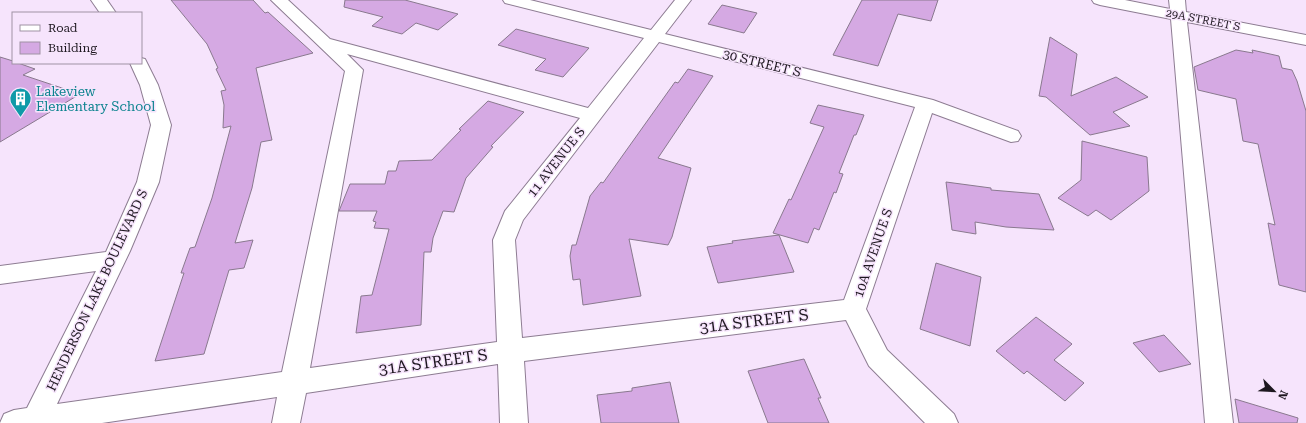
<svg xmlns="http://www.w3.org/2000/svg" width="1306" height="423" font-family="'Roboto Serif',serif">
  <rect width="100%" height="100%" fill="#f6e4fc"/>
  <!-- building -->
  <g fill="#d5a9e3" stroke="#89798e">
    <polygon points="171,0 253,0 265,13 268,12 313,53 256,68 272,140 261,142 252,188 235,243 253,240 244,268 229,270 204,354 155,361 184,273 181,273 190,248 195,247 212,198 231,126 223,128 224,105 221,91 226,90 216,69 218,68 207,44"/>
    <polygon points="345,0 405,0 458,14 438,30 416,23 402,34 372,26 383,17 344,7"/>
    <polygon points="862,0 938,0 931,21 898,14 878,66 833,55"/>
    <polygon points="722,5 757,13 744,33 708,24"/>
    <polygon points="516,29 539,35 589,48 563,77 535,70 546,59 498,45"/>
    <polygon points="1050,37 1077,54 1071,96 1116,77 1148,97 1113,112 1130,126 1090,135 1046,97 1039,96"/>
    <polygon points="1236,50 1253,53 1252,50 1279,56 1282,68 1292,70 1297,81 1306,111 1306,292 1279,285 1268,223 1275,225 1258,144 1243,141 1236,99 1198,90 1194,67"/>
    <polygon points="0,57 13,61 13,63 18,63 35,69 23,75 80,94 0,142"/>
    <polygon points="688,69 713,76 658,158 691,168 672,237 668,245 629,239 641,296 583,305 580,279 573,280 570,256 572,245 576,245 590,196 601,182 603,183 675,82 678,83"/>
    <polygon points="488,101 524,112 491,146 493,147 466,178 454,212 443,211 433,238 431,252 424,252 421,325 356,333 361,296 372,295 389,229 374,228 376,222 373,221 377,211 339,211 350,184 385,184 388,171 396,171 399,161 432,160 461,130 459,129"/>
    <polygon points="818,105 864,115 856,135 854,135 839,173 843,174 836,193 834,192 819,230 814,228 808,243 773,233 789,199 791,200 824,127 810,123"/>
    <polygon points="1082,141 1147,157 1149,191 1111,220 1096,210 1088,216 1058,198 1081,180"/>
    <polygon points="946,182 991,188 991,190 1039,194 1054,230 1006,227 975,222 976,234 952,230"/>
    <polygon points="779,235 794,272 718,283 707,247 733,243 732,241"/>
    <polygon points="936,263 981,277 970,346 920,329"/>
    <polygon points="1036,317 1072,344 1054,360 1084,383 1065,401 1027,371 1024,374 996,351"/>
    <polygon points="1164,335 1191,364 1159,372 1133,343"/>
    <polygon points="804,359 821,398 818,398 829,423 768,423 748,371"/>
    <polygon points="670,382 679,423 601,423 597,395 632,391 632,388"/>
    <polygon points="1235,399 1298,418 1297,423 1239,423"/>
  </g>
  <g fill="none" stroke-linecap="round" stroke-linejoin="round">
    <defs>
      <g id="minor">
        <polygon points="91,0 107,0 116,13 100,13"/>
        <path d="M271 0H288L330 39 588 108 644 38 505 3 503 0H530L651 30 675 0H691L665 34 933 100 1018 131 1021 136 1018 141 1011 142 932 113 866 309 887 350 954 414 958 423H925L869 366 846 320 524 361 528 423H500L498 364 306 393 300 423H272L277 397 102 423H0L4 414 14 410 27 408 96 271 0 284V266L106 252 137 182 151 125 140 85 130 63H141V58L145 59 158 85 171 125 159 182 130 251 57 404 282 372 345 71ZM659 42 915 107 844 300 522 338 515 240 523 220ZM347 54 580 118 505 211 493 240 497 342 310 368 363 70Z"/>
        <polygon points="1092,0 1125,0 1170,9 1169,0 1185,0 1186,12 1306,35 1306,45 1187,22 1233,423 1205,423 1171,19 1100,5 1094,3"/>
      </g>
    </defs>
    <!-- minor casing -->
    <use href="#minor" stroke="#8d7c92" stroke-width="2"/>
    <!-- minor -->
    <use href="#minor" fill="#fff" fill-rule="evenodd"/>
  </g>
  <!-- icons -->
  <defs>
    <symbol id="building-pin" viewBox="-11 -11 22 30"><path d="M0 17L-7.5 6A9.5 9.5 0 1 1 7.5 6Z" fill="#0f9aa8" stroke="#f6e4fc"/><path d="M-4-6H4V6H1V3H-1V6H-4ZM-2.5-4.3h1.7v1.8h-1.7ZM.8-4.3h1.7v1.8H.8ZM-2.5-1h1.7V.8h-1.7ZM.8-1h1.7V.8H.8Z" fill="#fff"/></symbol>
  </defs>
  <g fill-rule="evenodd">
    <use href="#building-pin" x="8" y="86" width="25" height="34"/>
  </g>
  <g text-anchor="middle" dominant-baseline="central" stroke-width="3" stroke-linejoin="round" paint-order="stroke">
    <!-- far-street labels -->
    <g font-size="11" fill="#1d171f" stroke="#f6e4fc">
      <text transform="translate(1203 20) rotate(11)">29A STREET S</text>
    </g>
    <!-- street labels -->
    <g font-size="13" fill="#1d171f" stroke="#f6e4fc">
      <text transform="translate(762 63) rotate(14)">30 STREET S</text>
      <text transform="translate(556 162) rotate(-52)">11 AVENUE S</text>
      <text transform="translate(873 253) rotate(-71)">10A AVENUE S</text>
      <text transform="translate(97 290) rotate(-65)">HENDERSON LAKE BOULEVARD S</text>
    </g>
    <!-- culture labels -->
    <g font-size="13" fill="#0d838f" stroke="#f6e4fc" text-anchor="start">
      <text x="36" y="91">Lakeview<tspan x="36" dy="15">Elementary School</tspan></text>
    </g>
    <!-- near-street labels -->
    <g font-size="16" fill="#1d171f" stroke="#f6e4fc">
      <text transform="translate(754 321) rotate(-7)">31A STREET S</text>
      <text transform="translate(433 362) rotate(-8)">31A STREET S</text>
    </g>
  </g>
  <!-- legend -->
  <rect x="12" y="12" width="130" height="52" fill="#f6e4fc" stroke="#9f92a4"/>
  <rect x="20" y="25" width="20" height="6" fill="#ffffff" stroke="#9f92a4"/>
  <text x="48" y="32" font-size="12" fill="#1d171f">Road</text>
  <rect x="20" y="42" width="20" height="12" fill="#d5a9e3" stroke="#9f92a4"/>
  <text x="48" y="52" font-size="12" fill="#1d171f">Building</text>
  <!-- north arrow -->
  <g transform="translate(1274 391) rotate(114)" stroke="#f6e4fc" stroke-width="3" paint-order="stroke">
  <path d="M0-3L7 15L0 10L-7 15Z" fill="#1d171f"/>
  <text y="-6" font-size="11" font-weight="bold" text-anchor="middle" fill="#1d171f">N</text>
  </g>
</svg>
